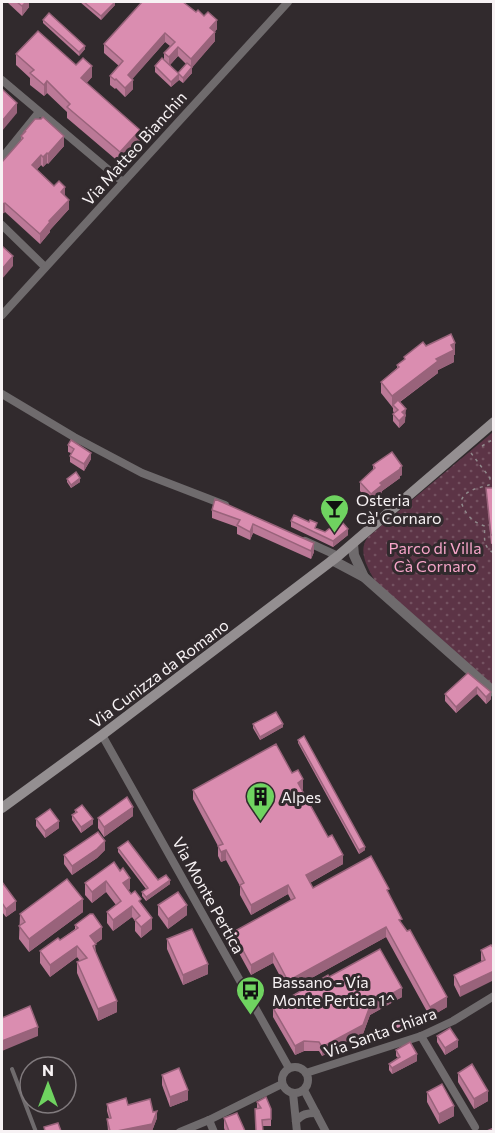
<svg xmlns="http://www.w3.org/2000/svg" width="495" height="1133" font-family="Commissioner,sans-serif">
  <defs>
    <pattern id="park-dots" width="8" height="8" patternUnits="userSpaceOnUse" patternTransform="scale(1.5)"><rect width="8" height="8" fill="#5c3446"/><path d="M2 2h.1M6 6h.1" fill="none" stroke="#745261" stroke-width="1.8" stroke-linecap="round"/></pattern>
  </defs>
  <rect width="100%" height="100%" fill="#312a2d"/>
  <!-- park -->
  <path fill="url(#park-dots)" d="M493 432V687L375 581C368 568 357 551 368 537Z"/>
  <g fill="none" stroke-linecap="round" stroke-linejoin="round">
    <!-- path -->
    <g stroke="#908a8c" stroke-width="1.5" stroke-dasharray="3 4.5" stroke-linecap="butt">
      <polyline points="482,446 494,439"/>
      <path d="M471 453 490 478 489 485C478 488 465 490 461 501 464 513 473 523 485 526 484 537 483 548 494 553"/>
    </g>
    <!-- service -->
    <polyline stroke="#6f6b6d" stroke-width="4" points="12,1069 36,1132"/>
    <!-- minor -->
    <g stroke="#6f6b6d" stroke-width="8">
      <polyline points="2,80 123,182"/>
      <polyline points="2,158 39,112"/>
      <polyline points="2,225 45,267"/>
      <polyline points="2,315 288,2"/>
      <polyline points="2,394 74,437 142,473 225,505"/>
      <polyline points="305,541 338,556"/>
      <polyline points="102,735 289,1068"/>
      <polyline points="421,1036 475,1127"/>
      <circle cx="295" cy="1080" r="13"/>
      <polyline points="306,1073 421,1036 453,1021 494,996"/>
      <polyline points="304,1090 326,1132"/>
      <polyline points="293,1093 297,1132"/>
      <polyline points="209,1120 214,1132"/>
      <path d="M296 1121C302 1114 307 1113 316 1113"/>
      <polyline points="180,1132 209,1120 282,1084"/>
    </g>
    <!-- tertiary -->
    <g stroke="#6f6b6d" stroke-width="10">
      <polyline points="353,544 354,555 364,577"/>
      <polyline points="332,560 364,577 494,692"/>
    </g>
    <!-- secondary -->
    <polyline stroke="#948f91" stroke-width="10" points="2,808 102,735 338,556 494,422"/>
  </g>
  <!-- wall -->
  <g fill="#bb7997" fill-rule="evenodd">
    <polygon points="7,2 29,2 29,7 22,16"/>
    <polygon points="80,2 115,2 115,5 101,20"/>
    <path d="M196 12 217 29 214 32 215 41 192 67V73L183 83 179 80 171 87 155 72V66L164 60V53L170 46 165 42 132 79 133 89 125 97 116 88 115 89 110 85V76L119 66 104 53V44ZM178 56 186 64 178 73 170 65Z"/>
    <polygon points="43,20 85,49 79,56 43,23"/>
    <polygon points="16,54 76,65 92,77 86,83 140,141 120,163 67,118 67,112 47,93 44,96 30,85 30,78 16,65"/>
    <polygon points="24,132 64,146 48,164 47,163 43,167 41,165 36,170 65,196 69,209 50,230 50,232 40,244 5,212 2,214 2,162 21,141 21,136 24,133"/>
    <polygon points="426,346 455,355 454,355 454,362 438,370 438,373 400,402 406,416 405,417 405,422 399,428 393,421 393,414 394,413 393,411 393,408 381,393 381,382 397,368 397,365 404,360 404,357"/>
    <polygon points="68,445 91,459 84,471 70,462 70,456 71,453 68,452"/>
    <polygon points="373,465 402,475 400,476 400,478 382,491 382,493 371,503 360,491 360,482 373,470"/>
    <polygon points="67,479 80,482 71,488 67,482"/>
    <polygon points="486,488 494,488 494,543 491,544"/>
    <polygon points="215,499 314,552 311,559 253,533 250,540 237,534 237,527 212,518 212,510"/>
    <polygon points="291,521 309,522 317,529 325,532 337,525 340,526 348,535 333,547 291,527"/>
    <polygon points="468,673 491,699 486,704 477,694 456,713 445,701 445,694"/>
    <polygon points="253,724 283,727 260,740 253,728"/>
    <polygon points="298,740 365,850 359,854 298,743"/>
    <polygon points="292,773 303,789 302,790 343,864 310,883 313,888 389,895 402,925 447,1007 430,1017 386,937 288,991 273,963 251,975 233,942 233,932 291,900 288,894 251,915 240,895 240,886 226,860 221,862 218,856 218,846 193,799 193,790"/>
    <polygon points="75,810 93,824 81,833 72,820 72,815 75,813"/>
    <polygon points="133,816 104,837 98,828 98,818"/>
    <polygon points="36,819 59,828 45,838 36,826"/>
    <polygon points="118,848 158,880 170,884 146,901 142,896 142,892 146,889 118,852"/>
    <polygon points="105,850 97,858 72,875 64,864 64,855"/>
    <polygon points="114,862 130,889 128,890 141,903 152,929 141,938 135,931 135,921 132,917 113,931 107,923 107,912 116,905 106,892 92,903 85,895 85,883"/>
    <polygon points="2,882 16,910 6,917 2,912"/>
    <polygon points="158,905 187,915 168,929 158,915"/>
    <polygon points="83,912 29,952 19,939 20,914"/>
    <polygon points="75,925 102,939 95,944 96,953 117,1012 98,1021 77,973 77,962 80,961 77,957 50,977 40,963 40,951 60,940 75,929"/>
    <polygon points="167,939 208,974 183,985 167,949"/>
    <polygon points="494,949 460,997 454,985 454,975 482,962 481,960 481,950"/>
    <polygon points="329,977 402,997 370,1015 363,1034 322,1056 319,1051 304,1051 295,1055 273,1017 273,1008 282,1005 292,999 292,996"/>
    <polygon points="437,1036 458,1047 445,1055 437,1042"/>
    <polygon points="396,1050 417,1061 392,1074 389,1070 389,1064 398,1058 396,1056"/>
    <polygon points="458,1073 488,1101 474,1109 458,1082"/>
    <polygon points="162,1075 188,1100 170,1107 162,1085"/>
    <polygon points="427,1092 454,1116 439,1124 427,1102"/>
    <polygon points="257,1102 271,1109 271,1126 262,1126 263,1131 256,1131 255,1109 257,1108"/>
    <polygon points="107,1104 128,1105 153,1112 157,1118 152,1131 108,1131 107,1119 109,1118 107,1111"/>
    <polygon points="224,1118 245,1131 225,1131 224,1128"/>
  </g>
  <!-- shaded-wall -->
  <g fill="#99637b">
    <polygon points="26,2 29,2 29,7 22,16 22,6"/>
    <polygon points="115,2 115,5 101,20 101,16"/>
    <polygon points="217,20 217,29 210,37 210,28"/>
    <polygon points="215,32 215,41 191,69 191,59"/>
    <polygon points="165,33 165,42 128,84 128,75"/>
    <polygon points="85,46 85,49 79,56 79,52"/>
    <polygon points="178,47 178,56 169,66 169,57"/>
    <polygon points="92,66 92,77 81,90 81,78"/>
    <polygon points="192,67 192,73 183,83 183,78"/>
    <polygon points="179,74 179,80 171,87 171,82"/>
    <polygon points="133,80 133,89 125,97 125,88"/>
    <polygon points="47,81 47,93 44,96 44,85"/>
    <polygon points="17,103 17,113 2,131 2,121"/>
    <polygon points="140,130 140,141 120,163 120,152"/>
    <polygon points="64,136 64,146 48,164 48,154"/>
    <polygon points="47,153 47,163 43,167 43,157"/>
    <polygon points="41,155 41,165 32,175 32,165"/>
    <polygon points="65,187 65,197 61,192"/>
    <polygon points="69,200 69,209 50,230 50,232 40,244 40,234 49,221"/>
    <polygon points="5,203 5,212 2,214 2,204"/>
    <polygon points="13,256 13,266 2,279 2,269"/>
    <polygon points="455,343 455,355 454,355 454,362 438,370 438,373 394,406 393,405 392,408 392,396 436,359 451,345"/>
    <polygon points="406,409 405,422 399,428 399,421 402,412"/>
    <polygon points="91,453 91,459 84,471 84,464"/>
    <polygon points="402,466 402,475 400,476 400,478 382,491 382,493 371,503 371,494 380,483"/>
    <polygon points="80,478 80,482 71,488 71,485"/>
    <polygon points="253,524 253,533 250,540 250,532"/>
    <polygon points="348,529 348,535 333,547 333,541"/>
    <polygon points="314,543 314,552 311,559 311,551"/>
    <polygon points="477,687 477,694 456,713 456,707"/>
    <polygon points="491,692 491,699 486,704 486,697"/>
    <polygon points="283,724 283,727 260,740 260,737"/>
    <polygon points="303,779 303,789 298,792 298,783"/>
    <polygon points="133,807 133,816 104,837 104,827"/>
    <polygon points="93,819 93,824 81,833 81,827"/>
    <polygon points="59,821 59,828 45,838 45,831"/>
    <polygon points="105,841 105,850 97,858 72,875 72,866"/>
    <polygon points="365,847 365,850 359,854 359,850"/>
    <polygon points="226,850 226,860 221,862 221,852"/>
    <polygon points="343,855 343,864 306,885 306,875"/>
    <polygon points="130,878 130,889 123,894 123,883"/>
    <polygon points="170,880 170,884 146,901 146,897"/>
    <polygon points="106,881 106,892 92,903 92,892"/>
    <polygon points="288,885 288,894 251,915 251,905"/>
    <polygon points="83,899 83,912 29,952 29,939"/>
    <polygon points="16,901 16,910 6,917 6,909"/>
    <polygon points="187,905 187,915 168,929 168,919"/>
    <polygon points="132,906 132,917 113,931 113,920"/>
    <polygon points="152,918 152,929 141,938 141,927"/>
    <polygon points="102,927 102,939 90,947 90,936"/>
    <polygon points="386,927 386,937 288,991 288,981"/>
    <polygon points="77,946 77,957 50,977 50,965"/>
    <polygon points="273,953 273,963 251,975 251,965"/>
    <polygon points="208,964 208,974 183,985 183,975"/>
    <polygon points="494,971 494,980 460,997 460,987"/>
    <polygon points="402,988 402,997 370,1015 363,1034 322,1056 322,1047 370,1006"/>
    <polygon points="447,997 447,1007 430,1017 430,1007"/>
    <polygon points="117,1001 117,1012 98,1021 98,1009"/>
    <polygon points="404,1026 404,1030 393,1034 393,1030"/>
    <polygon points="38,1027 38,1036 2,1051 2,1041"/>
    <polygon points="458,1040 458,1047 445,1055 445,1048"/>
    <polygon points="304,1041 304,1051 295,1055 295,1046"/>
    <polygon points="417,1054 417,1061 392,1074 392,1068"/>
    <polygon points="188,1090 188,1100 170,1107 170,1097"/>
    <polygon points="488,1091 488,1101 474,1109 474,1099"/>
    <polygon points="454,1106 454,1116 439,1124 439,1114"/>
    <polygon points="157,1111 157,1118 152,1131 117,1131"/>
  </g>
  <!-- building -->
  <g fill="#da8db0" stroke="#99637b" stroke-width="1.5">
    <polygon points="17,2 26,2 22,6"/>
    <polygon points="84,2 115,2 101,16"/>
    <polygon points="142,2 183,2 196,12 198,10 204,16 208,12 217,20 210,28 215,32 191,59 178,47 169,57 164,53 175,42 165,33 128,75 133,80 125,88 116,79 115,80 110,76 123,61 104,44"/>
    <polygon points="49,13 85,46 79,52 43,20"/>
    <polygon points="38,31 76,65 83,58 92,66 81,78 140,130 120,152 67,107 70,104 47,81 44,85 30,73 34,70 16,54"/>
    <polygon points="162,58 178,73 187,63 192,67 183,78 179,74 171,82 155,66"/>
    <polygon points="2,89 17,103 2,121"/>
    <polygon points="43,117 64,136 48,154 47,153 43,157 41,155 32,165 54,186 59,181 65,187 61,192 69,200 49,221 50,222 40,234 5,203 2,204 2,162 23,138 21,136 25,132 24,132 35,119 41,119"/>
    <polygon points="2,246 13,256 2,269"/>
    <polygon points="451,334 455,343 451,345 454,350 436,359 438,361 392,396 381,382 399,367 397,365 405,359 404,357 423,342 426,346"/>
    <polygon points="398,400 406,409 402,412 405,415 399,421 393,414 398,410 393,405"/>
    <polygon points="71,440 91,453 84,464 70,456 74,449 68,445"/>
    <polygon points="392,452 402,466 400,468 400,469 380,483 382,485 371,494 360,482 375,468 373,465"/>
    <polygon points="76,472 80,478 71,485 67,479"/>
    <polygon points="486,488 494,488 494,535 491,535"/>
    <polygon points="215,499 314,543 311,551 253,524 250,532 237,525 240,520 212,510"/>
    <polygon points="294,515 309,522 310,520 317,523 315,528 325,532 335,524 337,525 339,524 340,526 343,523 348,529 333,541 291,521"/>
    <polygon points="468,673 491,692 486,697 477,687 456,707 445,694"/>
    <polygon points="276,712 283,724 260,737 253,724"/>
    <polygon points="304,736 365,847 359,850 298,740"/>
    <polygon points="276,744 292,773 298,770 303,779 298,783 328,837 332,835 343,855 306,875 313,888 371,856 389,889 387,890 402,919 399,920 407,931 410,930 447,997 430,1007 386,927 288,981 273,953 251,965 233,932 295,898 288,885 251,905 240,885 244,883 226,850 221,852 218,846 223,844 193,790"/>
    <polygon points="127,797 133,807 104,827 98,818"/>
    <polygon points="82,805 93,819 81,827 72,815 77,812 75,810"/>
    <polygon points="50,809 59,821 45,831 36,819"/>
    <polygon points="98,832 105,841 97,849 72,866 64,855"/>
    <polygon points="128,841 158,880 166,875 170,880 146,897 142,892 148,888 118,848"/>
    <polygon points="114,862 120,871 123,868 130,878 123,883 131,894 135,891 141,899 139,901 152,918 141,927 135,920 140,916 132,906 113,920 107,912 121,901 106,881 92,892 85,883"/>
    <polygon points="67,879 83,899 29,939 19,926 25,922 20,914"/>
    <polygon points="2,882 16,901 6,909 2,903"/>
    <polygon points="178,892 187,905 168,919 158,905"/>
    <polygon points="90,914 93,914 102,927 90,936 96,944 93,946 117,1001 98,1009 77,962 87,958 77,946 50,965 40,951 58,938 60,940 78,928 75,925"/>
    <polygon points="192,929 208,964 183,975 167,939"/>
    <polygon points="491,945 494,949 494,971 460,987 454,975 485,960 481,950"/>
    <polygon points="380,949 402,988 370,1006 363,1025 322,1047 319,1042 304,1041 295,1046 273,1008 281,1003 282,1005 293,998 292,996 328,975 329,977"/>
    <polygon points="30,1006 38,1027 2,1041 2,1018"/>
    <polygon points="401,1019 404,1026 393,1030 391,1023"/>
    <polygon points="450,1028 458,1040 445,1048 437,1036"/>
    <polygon points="410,1042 417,1054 392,1068 389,1064 400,1057 396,1050"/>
    <polygon points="472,1064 488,1091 474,1099 458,1073"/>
    <polygon points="179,1068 188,1090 170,1097 162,1075"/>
    <polygon points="442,1084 454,1106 439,1114 427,1092"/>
    <polygon points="266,1097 271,1109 271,1119 262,1120 263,1131 256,1131 255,1109 261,1108 257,1102"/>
    <polygon points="126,1098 128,1105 150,1099 153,1112 157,1111 152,1124 117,1131 110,1131 107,1119 111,1118 107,1104"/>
    <polygon points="237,1113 245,1131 229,1131 224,1118"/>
    <polygon points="58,1123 61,1131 45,1131 44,1127"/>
    <polygon points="494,1128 494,1131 487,1131"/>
  </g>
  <!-- icons -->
  <defs>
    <symbol id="bar-pin" viewBox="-11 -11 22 30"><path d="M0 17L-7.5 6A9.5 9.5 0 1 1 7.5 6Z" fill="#6fd360" stroke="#312a2d"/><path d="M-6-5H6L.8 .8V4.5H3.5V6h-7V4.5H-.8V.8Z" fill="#111"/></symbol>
    <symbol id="building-pin" viewBox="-11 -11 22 30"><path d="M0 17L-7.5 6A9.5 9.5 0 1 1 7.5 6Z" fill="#6fd360" stroke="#312a2d"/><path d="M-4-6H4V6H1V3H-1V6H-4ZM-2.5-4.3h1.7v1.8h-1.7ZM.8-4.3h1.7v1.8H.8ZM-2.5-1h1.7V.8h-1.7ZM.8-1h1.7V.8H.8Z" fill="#111"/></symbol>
    <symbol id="bus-pin" viewBox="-11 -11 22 30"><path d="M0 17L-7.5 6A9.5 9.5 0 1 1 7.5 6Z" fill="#6fd360" stroke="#312a2d"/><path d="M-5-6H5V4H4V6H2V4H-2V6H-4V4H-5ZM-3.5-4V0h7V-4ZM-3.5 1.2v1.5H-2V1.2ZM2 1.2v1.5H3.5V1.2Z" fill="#111"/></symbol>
  </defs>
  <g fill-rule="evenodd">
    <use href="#bar-pin" x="318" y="492" width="33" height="45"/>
    <use href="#building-pin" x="244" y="780" width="33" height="45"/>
    <use href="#bus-pin" x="234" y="974" width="33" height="45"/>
  </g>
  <g text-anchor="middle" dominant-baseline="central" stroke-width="6" stroke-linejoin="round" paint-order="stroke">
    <!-- street labels -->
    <g font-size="16" fill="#f7f2f4" stroke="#312a2d">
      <text transform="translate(134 148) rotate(-48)">Via Matteo Bianchin</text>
      <text transform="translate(159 673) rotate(-37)">Via Cunizza da Romano</text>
      <text transform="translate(209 895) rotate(61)">Via Monte Pertica</text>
      <text transform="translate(380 1032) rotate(-20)">Via Santa Chiara</text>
    </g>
    <!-- poi labels -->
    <g font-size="16" fill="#f7f2f4" stroke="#312a2d" text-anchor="start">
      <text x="356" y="499">Osteria<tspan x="356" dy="18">Cà' Cornaro</tspan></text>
      <text x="281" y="796">Alpes</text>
      <text x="272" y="981">Bassano - Via<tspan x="272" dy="18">Monte Pertica 1^</tspan></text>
    </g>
    <!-- park labels -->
    <g font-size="16" fill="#f6a5c9" stroke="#312a2d">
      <text x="435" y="547">Parco di Villa<tspan x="435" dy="18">Cà Cornaro</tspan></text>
    </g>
  </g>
  <!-- border -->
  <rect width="495" height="1133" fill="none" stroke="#f7f2f4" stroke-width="6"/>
  <!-- north arrow -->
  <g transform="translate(48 1085)"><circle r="28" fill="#312a2d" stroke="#807a7d" stroke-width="1.5"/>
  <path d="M0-4.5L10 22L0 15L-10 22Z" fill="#6fd360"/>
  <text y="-9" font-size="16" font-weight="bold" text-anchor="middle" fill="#f7f2f4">N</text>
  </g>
</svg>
